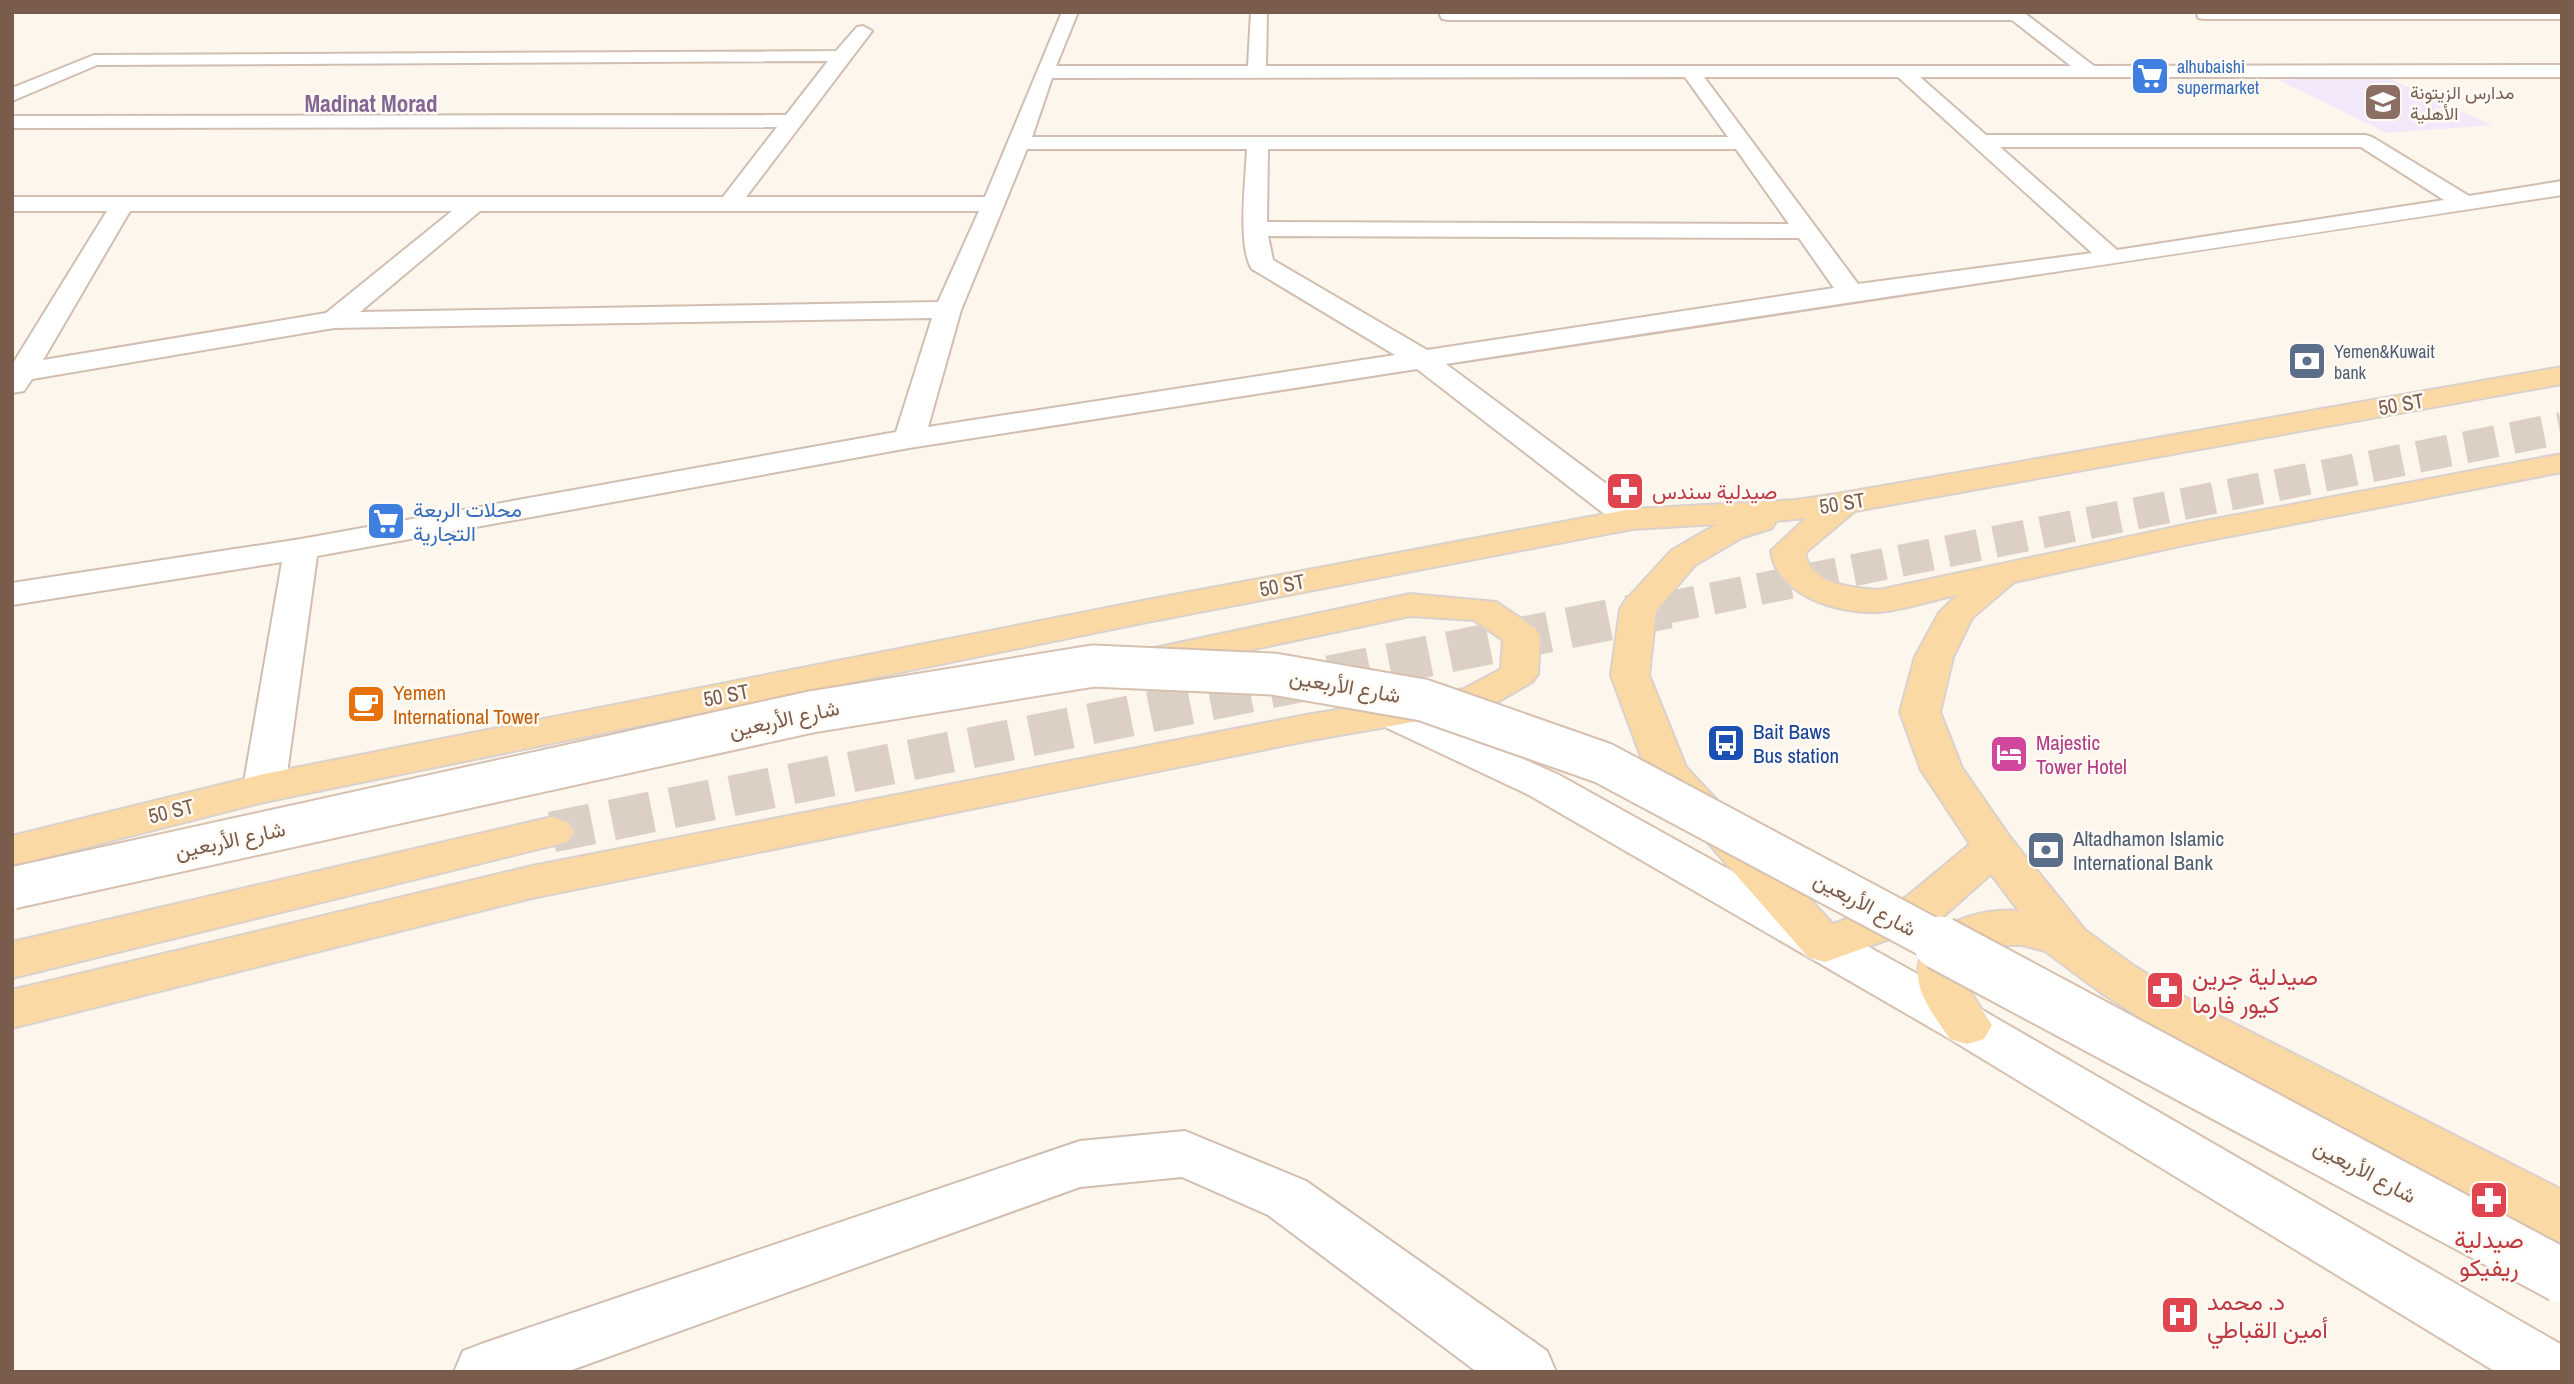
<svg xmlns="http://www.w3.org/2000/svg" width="2574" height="1384" font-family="'Archivo Narrow',Vazirmatn,sans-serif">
  <rect width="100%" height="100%" fill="#fdf6ec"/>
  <!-- education -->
  <polygon fill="#f3e8fa" points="2331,77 2386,77 2492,125 2387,133 2278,80"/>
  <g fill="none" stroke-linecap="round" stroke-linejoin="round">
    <!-- primary-tunnel-far1 -->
    <polyline stroke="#dcd0c4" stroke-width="32" stroke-dasharray="32 16" stroke-linecap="butt" points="1665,608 2562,428"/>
    <!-- primary-tunnel -->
    <polyline stroke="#dcd0c4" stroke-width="41" stroke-dasharray="41 20" stroke-linecap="butt" points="552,832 1673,607"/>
    <defs>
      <g id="minor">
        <path d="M1062 12H1078L1056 66H1248L1251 12H1267L1266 66H2071L2012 20H1448L1442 19 1440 15 1442 12H2023L2094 66 2562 65V77H1920L1986 135H2365L2372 137 2469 196 2562 181V195C2190 253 1818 306 1446 364L1644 512 1648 519 1644 526 1632 529 1620 526 1417 369 909 448 317 556 285 788 279 798 264 802 249 798 243 788 282 562 12 605V583L301 539 896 432 932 318 334 328 32 379 24 391 12 393V365L107 211H12V197H723L777 127 12 128V116L786 115 828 61 97 65 12 101V88L94 55 836 51 857 27 863 26 872 31 746 197H985ZM1685 77 1728 137H1032L1052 78ZM1704 77H1898L2092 253 1858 284ZM2000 147H2361L2444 200 2117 250ZM1027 149H1247C1246 178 1237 247 1252 269L1395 355 928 427 961 310ZM1268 149H1736L1789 224 1267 222ZM130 211H452L326 313 43 360ZM480 211H979L938 302 360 312ZM1268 236 1799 238 1834 288 1427 350 1273 260Z"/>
        <polygon points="2197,12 2562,12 2562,19 2204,19 2198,18"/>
        <polygon points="1185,1131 1306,1181 1547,1351 1556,1372 1477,1372 1268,1215 1182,1177 1080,1187 566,1372 454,1372 463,1351 484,1343 1080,1141"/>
      </g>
      <polygon id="secondary" points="1390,702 1404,705 1559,775 1984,1011 2562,1345 2562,1372 2496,1372 1950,1039 1529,795 1385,727 1360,731 1346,728 1340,719 1346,710"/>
      <g id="primary">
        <path d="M2562 367V384L1855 511 1805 553C1810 585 1853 588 1879 590L2189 524 2562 454V472L2189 544 2014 582 1972 618 1953 657 1940 712 1962 768 2009 836 2085 930 2134 966 2203 1008 2562 1190V1243L2542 1235 2169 1036 2100 992 2045 951 2022 945H1995L1978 951 1968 960 1966 977 1969 990 1992 1025 1984 1039 1967 1044 1950 1039C1938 1021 1919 998 1918 976 1916 926 1979 907 2019 911L1991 874 1937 922 1825 962 1808 957 1647 773 1611 675 1620 609 1625 601 1671 551 1717 524 1632 529 1147 622 264 802 12 866V836L264 774 1147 600 1632 509 1796 500 1843 493ZM1806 518 1771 551C1777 596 1839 614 1878 612 1904 610 1932 600 1957 595L1939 613 1915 657 1900 712 1921 770 1970 844 1905 898 1833 924 1686 767 1649 675 1656 611 1695 565 1741 538 1772 528 1776 521Z"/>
        <polygon points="1410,594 1496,602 1535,628 1540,636 1538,674 1532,682 1489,707 1475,711 1306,741 532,898 12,1028 12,990 532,866 1306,715 1464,689 1501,669 1503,640 1474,620 1410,616 1145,672 1132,669 1126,661 1132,653 1145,650"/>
        <polygon points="552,817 567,822 574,832 567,842 12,978 12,942"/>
      </g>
    </defs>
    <!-- minor casing -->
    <use href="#minor" stroke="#d1beb0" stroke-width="4"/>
    <!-- secondary casing -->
    <use href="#secondary" stroke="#d6c0b0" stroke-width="4"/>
    <!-- primary casing -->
    <use href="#primary" stroke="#dad1cd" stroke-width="4"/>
    <!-- minor -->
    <use href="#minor" fill="#fff" fill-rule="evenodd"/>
    <!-- secondary -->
    <use href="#secondary" fill="#fff" fill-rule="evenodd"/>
    <!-- primary -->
    <use href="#primary" fill="#fbd9a5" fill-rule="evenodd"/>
    <defs>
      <polyline id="secondary-bridge-far1" points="12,888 811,712 1093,666 1273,674 1423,700 1603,763 1944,945"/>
      <polyline id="secondary-bridge" points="1940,943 2562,1276"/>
    </defs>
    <!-- secondary-bridge-far1 casing -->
    <use href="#secondary-bridge-far1" stroke="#d6c0b0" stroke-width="45" stroke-linecap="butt"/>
    <!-- secondary-bridge casing -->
    <use href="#secondary-bridge" stroke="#d6c0b0" stroke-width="57" stroke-linecap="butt"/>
    <!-- secondary-bridge-far1 -->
    <use href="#secondary-bridge-far1" stroke="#fff" stroke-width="41"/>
    <!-- secondary-bridge -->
    <use href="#secondary-bridge" stroke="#fff" stroke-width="53"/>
  </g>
  <!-- icons -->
  <defs>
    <symbol id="supermarket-square" viewBox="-11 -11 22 22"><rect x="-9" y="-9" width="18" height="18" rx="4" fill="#3f7fe0" stroke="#fffaf3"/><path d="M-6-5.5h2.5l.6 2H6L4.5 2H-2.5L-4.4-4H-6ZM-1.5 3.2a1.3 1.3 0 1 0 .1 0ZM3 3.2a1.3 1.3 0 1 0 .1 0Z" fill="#fff"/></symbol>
    <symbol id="school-square" viewBox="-11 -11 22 22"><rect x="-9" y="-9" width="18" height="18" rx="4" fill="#8d6e63" stroke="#fffaf3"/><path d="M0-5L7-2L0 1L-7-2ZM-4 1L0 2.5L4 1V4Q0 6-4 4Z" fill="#fff"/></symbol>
    <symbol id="bank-square" viewBox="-11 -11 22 22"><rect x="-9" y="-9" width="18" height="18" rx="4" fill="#5c6f8a" stroke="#fffaf3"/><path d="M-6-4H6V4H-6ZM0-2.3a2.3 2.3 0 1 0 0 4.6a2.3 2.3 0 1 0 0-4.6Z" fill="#fff"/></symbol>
    <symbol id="pharmacy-square" viewBox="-11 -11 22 22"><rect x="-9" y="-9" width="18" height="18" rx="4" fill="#e0444e" stroke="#fffaf3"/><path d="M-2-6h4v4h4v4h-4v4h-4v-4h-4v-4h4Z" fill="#fff"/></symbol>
    <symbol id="cafe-square" viewBox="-11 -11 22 22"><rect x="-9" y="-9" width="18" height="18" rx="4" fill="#e8710a" stroke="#fffaf3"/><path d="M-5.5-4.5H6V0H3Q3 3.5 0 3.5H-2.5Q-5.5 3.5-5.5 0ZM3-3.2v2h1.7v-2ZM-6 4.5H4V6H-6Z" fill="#fff"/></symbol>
    <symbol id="bus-square" viewBox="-11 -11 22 22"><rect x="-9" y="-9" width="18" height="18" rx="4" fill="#1a4fb4" stroke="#fffaf3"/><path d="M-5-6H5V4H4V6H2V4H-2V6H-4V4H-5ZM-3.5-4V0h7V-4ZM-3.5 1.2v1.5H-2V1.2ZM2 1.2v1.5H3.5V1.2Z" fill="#fff"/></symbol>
    <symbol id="hotel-square" viewBox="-11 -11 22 22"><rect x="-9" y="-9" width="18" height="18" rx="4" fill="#d1479c" stroke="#fffaf3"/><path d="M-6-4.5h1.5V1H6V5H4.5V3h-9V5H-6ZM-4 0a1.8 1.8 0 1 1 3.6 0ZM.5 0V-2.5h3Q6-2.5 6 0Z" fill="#fff"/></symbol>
    <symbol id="hospital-square" viewBox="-11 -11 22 22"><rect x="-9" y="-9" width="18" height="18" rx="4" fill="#e0444e" stroke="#fffaf3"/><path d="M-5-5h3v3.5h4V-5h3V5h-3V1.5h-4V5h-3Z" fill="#fff"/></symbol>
  </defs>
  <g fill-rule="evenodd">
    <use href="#supermarket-square" x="2128" y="54" width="44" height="44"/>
    <use href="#school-square" x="2361" y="80" width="44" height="44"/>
    <use href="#bank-square" x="2285" y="339" width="44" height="44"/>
    <use href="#pharmacy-square" x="1603" y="469" width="44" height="44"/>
    <use href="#supermarket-square" x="364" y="499" width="44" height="44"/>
    <use href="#cafe-square" x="344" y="682" width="44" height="44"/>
    <use href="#bus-square" x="1704" y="721" width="44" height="44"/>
    <use href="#hotel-square" x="1987" y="732" width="44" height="44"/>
    <use href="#bank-square" x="2024" y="828" width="44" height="44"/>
    <use href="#pharmacy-square" x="2143" y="968" width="44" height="44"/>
    <use href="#pharmacy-square" x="2467" y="1178" width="44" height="44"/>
    <use href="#hospital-square" x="2158" y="1293" width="44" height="44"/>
  </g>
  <g text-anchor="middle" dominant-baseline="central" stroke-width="5" stroke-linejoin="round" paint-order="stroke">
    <!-- far-shop labels -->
    <g font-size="18" fill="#366cbe" stroke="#fffaf3" text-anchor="start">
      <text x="2177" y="66">alhubaishi<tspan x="2177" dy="21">supermarket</tspan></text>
    </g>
    <!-- far-education labels -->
    <g font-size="18" fill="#785e54" stroke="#fffaf3" text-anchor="start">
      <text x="2410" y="92">مدارس الزيتونة<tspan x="2410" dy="21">الأهلية</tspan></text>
    </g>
    <!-- far-service labels -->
    <g font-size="18" fill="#4e5e75" stroke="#fffaf3" text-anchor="start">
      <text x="2334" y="351">Yemen&amp;Kuwait<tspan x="2334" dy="21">bank</tspan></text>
    </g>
    <!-- street labels -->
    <g font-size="21" fill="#7a5c4d" stroke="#fffaf3">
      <text transform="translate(2401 404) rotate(-10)">50 ST</text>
      <text transform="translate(1842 503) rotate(-9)">50 ST</text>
      <text transform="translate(1282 585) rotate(-11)">50 ST</text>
      <text transform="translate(1345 686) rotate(10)">شارع الأربعين</text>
      <text transform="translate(726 695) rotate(-11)">50 ST</text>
      <text transform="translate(784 719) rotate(-12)">شارع الأربعين</text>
      <text transform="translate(171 811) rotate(-14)">50 ST</text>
      <text transform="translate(230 840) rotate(-12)">شارع الأربعين</text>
      <text transform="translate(1865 904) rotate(28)">شارع الأربعين</text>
      <text transform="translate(2365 1171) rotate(28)">شارع الأربعين</text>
    </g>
    <!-- health labels -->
    <g font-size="21" fill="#be3a42" stroke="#fffaf3" text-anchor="start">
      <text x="1652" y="491">صيدلية سندس</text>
    </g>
    <!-- shop labels -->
    <g font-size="21" fill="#366cbe" stroke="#fffaf3" text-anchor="start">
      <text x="413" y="509">محلات الربعة<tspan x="413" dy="24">التجارية</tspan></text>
    </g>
    <!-- food labels -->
    <g font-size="21" fill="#c56008" stroke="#fffaf3" text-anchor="start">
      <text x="393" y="692">Yemen<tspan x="393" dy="24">International Tower</tspan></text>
    </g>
    <!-- transit labels -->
    <g font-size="21" fill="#164399" stroke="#fffaf3" text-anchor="start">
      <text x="1753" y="731">Bait Baws<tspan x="1753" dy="24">Bus station</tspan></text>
    </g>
    <!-- hotel labels -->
    <g font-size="21" fill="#b23c85" stroke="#fffaf3" text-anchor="start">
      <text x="2036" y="742">Majestic<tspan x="2036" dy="24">Tower Hotel</tspan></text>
    </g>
    <!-- service labels -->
    <g font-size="21" fill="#4e5e75" stroke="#fffaf3" text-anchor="start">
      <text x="2073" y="838">Altadhamon Islamic<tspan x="2073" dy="24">International Bank</tspan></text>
    </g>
    <!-- far-district labels -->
    <g font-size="23" font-weight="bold" fill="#846695" stroke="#fffaf3">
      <text x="371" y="103">Madinat Morad</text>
    </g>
    <!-- near-health labels -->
    <g font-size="24" fill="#be3a42" stroke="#fffaf3" text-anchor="start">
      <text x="2192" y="976">صيدلية جرين<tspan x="2192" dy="28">كيور فارما</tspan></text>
      <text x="2489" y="1239" text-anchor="middle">صيدلية<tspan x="2489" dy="28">ريفيكو</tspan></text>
      <text x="2207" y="1301">د. محمد<tspan x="2207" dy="28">أمين القباطي</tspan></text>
    </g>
  </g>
  <!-- border -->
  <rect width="2574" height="1384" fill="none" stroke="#7a5c4d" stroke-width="28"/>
</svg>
